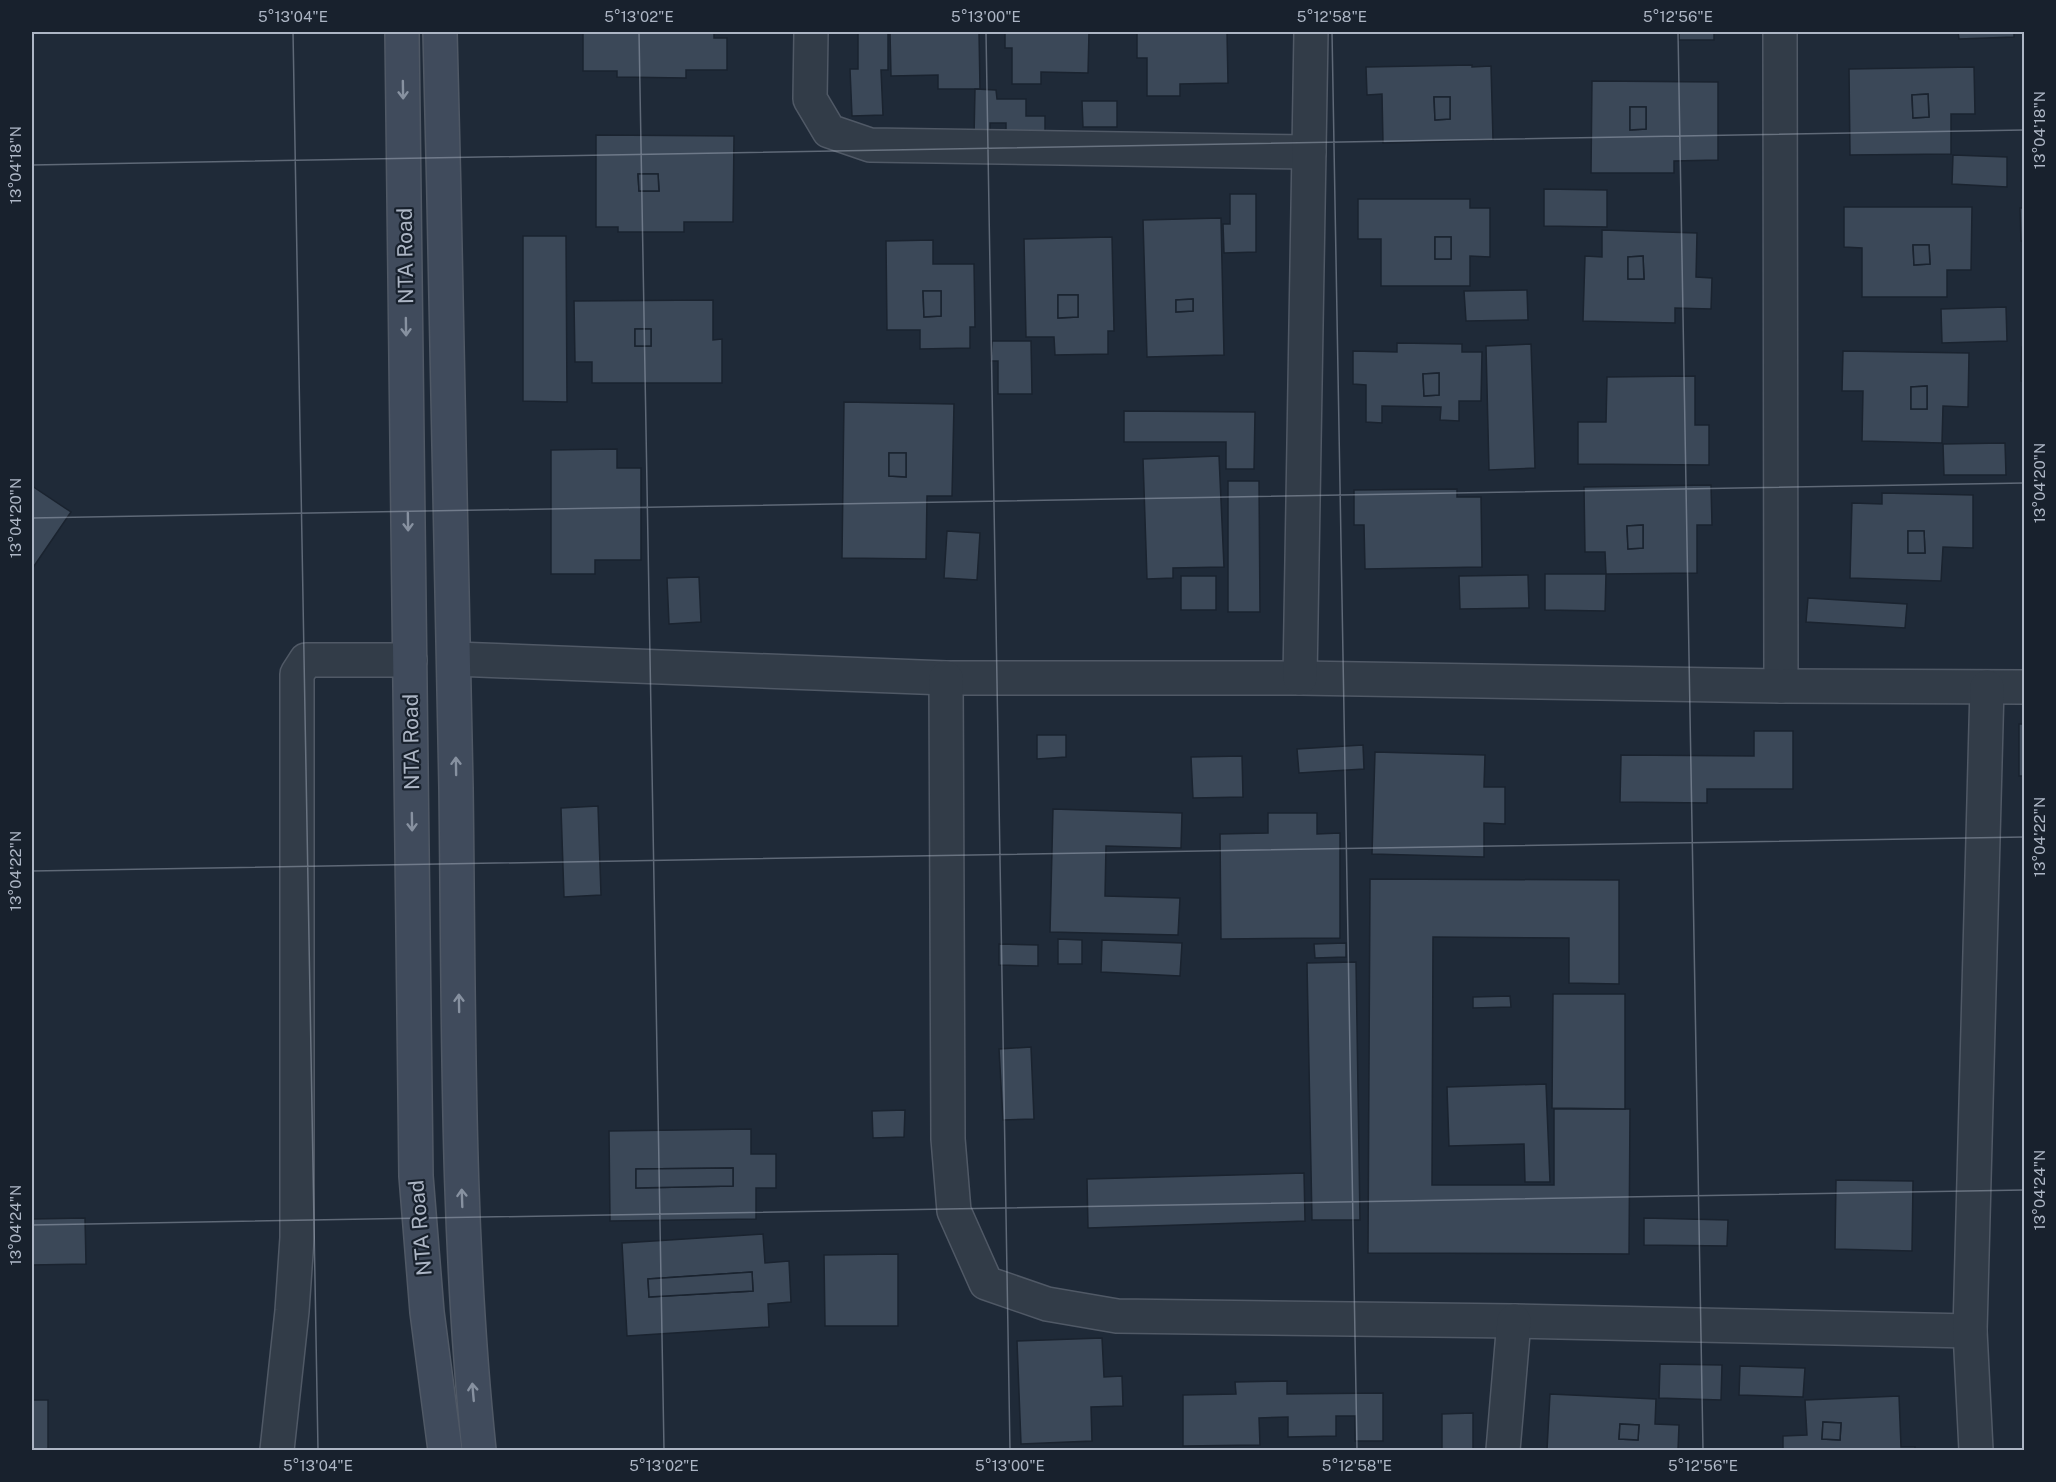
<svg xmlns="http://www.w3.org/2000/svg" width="2056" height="1482" font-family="'Public Sans',sans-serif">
  <rect width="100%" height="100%" fill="#1f2a38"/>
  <!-- building -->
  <g fill="#3b4858" stroke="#1a232f" stroke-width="1.5" fill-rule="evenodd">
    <polygon points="583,32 714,32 714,38 727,38 727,70 686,70 686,78 617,77 617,71 583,71"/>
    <polygon points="858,32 888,32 888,70 881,70 883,115 852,116 850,69 858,69"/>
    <polygon points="890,32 979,32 980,89 938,89 938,75 891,76"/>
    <polygon points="1005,32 1089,32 1088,73 1041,72 1041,84 1012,84 1012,48 1005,48"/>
    <polygon points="1137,32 1227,32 1228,83 1180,84 1180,96 1147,96 1147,58 1137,58"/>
    <rect x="1679" y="32" width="35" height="8"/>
    <polygon points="1958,32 2014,32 2014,37 1959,39"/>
    <path d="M1472 65V67L1491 66 1493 140 1383 143 1382 94 1367 95 1366 67ZM1434 97H1450V119L1435 120Z"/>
    <path d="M1974 67 1975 114H1951V154L1850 155 1849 69ZM1928 94 1929 117 1913 118 1912 95Z"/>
    <path d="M1592 81 1718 82V160L1674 161V173H1591ZM1630 107H1646V129L1630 130Z"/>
    <polygon points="975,89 996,90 997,99 1026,99 1026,116 1045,116 1045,135 1006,135 1006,123 990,123 990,139 974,138"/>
    <polygon points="1928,94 1929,117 1913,118 1912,95"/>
    <polygon points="1434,97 1450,97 1450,119 1435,120"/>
    <polygon points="1082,101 1117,101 1117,127 1083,127"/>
    <polygon points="1630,107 1646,107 1646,129 1630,130"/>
    <path d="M596 135 734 136 733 222H684V232H618V227H596ZM638 174H658L659 191H639Z"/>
    <polygon points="1953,155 2007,157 2007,187 1952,184"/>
    <polygon points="638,174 658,174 659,191 639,191"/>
    <polygon points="1544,189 1607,190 1607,227 1544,226"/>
    <polygon points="1230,194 1256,194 1256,252 1224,253 1223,224 1230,224"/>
    <path d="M1358 199H1470V208H1490V257L1470 256V286H1381V239H1358ZM1435 237H1451V259H1435Z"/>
    <path d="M1844 207H1972L1971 270H1947V297H1862V248L1844 247ZM1913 245H1929L1930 264 1914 265Z"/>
    <polygon points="2020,208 2024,208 2024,241 2021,241"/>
    <path d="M1221 218 1224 355 1147 357 1143 220ZM1193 299V311L1176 312V300Z"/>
    <path d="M1602 230 1697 233 1696 277 1712 278 1711 309 1675 308V323L1583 321 1585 256 1602 257ZM1643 256 1644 279H1628V257Z"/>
    <polygon points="523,236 566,236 567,402 523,401"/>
    <path d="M1112 237 1114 331H1108V354L1055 355 1054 337H1026L1024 239ZM1058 295H1078V317L1058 318Z"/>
    <rect x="1435" y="237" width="16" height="22"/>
    <path d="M933 240V264H974L975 327H970V348L920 349V330H887L886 241ZM923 291H941V316L924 317Z"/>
    <polygon points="1913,245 1929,245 1930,264 1914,265"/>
    <polygon points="1643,256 1644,279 1628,279 1628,257"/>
    <polygon points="1527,290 1528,320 1466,321 1464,291"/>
    <polygon points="923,291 941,291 941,316 924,317"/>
    <polygon points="1058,295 1078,295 1078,317 1058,318"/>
    <polygon points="1193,299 1193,311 1176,312 1176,300"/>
    <path d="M713 300V340L722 339V383H592V362H575L574 301ZM635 329H651V346H635Z"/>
    <polygon points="2006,307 2007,341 1942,343 1941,309"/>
    <rect x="635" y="329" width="16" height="17"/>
    <polygon points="992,341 1031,341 1032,394 998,394 998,361 991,361"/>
    <path d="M1397 343 1462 344V352H1482L1481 401H1459V421L1440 420 1441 407 1382 406V423L1366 422V385L1353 384V351L1397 352ZM1439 373V395L1424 396 1423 374Z"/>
    <polygon points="1531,344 1535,468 1489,470 1486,346"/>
    <polygon points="2022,347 2024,347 2024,381 2021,381"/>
    <path d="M1843 351 1969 353 1968 407 1943 406 1942 443 1862 441 1863 391H1842ZM1927 386V409H1911V387Z"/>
    <polygon points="1439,373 1439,395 1424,396 1423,374"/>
    <polygon points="1695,376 1695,425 1709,425 1709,465 1578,464 1578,422 1606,422 1607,377"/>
    <polygon points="1927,386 1927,409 1911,409 1911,387"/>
    <path d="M844 402 954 404 952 496H927L926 559 842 558ZM889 453H906V477L889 476Z"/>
    <polygon points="1124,411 1255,412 1254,469 1226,469 1226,442 1124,442"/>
    <polygon points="2005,443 2006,475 1944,475 1943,444"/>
    <polygon points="617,449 617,468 641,468 641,560 595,560 595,574 551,574 551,450"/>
    <polygon points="889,453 906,453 906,477 889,476"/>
    <polygon points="1219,456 1224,567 1173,568 1173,578 1147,579 1143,459"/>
    <polygon points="1228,481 1259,481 1260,612 1228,612"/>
    <path d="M1711 485 1712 525H1697V573L1606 574 1605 552H1585L1584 487ZM1643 525V548L1628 549 1627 526Z"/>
    <polygon points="32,486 71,512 32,569"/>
    <polygon points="1457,489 1457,497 1481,497 1482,567 1365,569 1364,525 1354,525 1354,490"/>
    <path d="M1882 493 1973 495V548L1943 547 1941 581 1850 578 1852 503 1882 504ZM1908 531H1924L1925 553H1908Z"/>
    <polygon points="1643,525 1643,548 1628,549 1627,526"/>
    <polygon points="947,531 980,533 977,580 944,578"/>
    <polygon points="1908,531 1924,531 1925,553 1908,553"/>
    <polygon points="1545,574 1606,574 1605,611 1545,610"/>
    <polygon points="1528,575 1529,608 1460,609 1459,576"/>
    <rect x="1181" y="576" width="35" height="34"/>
    <polygon points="699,577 701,622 669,624 667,578"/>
    <polygon points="1808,598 1907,604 1905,628 1806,622"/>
    <rect x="2019" y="724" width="5" height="52"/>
    <polygon points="1754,731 1793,731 1793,789 1707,789 1707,803 1620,802 1621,755 1754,756"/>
    <polygon points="1037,735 1066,735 1066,757 1037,759"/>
    <polygon points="1363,745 1364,769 1299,773 1297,749"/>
    <polygon points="1375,752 1485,755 1484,787 1505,787 1505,824 1484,823 1484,857 1372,854"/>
    <polygon points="1242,756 1243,797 1193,798 1191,757"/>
    <polygon points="598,806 601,895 564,897 561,808"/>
    <polygon points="1053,809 1182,813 1181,848 1106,846 1105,896 1180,898 1178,935 1050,932"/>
    <polygon points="1268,813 1317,813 1317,834 1340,833 1340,938 1221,939 1220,834 1268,833"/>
    <polygon points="1370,879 1619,880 1619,984 1569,983 1569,938 1433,937 1432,1185 1554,1185 1554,1109 1630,1109 1629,1254 1368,1253"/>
    <polygon points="1058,939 1082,940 1082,964 1058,964"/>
    <polygon points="1102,940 1182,943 1180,976 1101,972"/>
    <polygon points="1346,943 1346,957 1315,958 1314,944"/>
    <polygon points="999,944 1038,945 1038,966 999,965"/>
    <polygon points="1356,962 1360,1220 1312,1220 1307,963"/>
    <polygon points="1553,994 1625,994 1625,1109 1552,1108"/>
    <polygon points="1510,996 1511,1007 1473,1008 1473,997"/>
    <polygon points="1031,1047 1034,1119 1003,1120 999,1049"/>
    <polygon points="1546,1084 1550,1182 1525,1182 1524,1144 1449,1146 1447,1087"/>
    <polygon points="905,1110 904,1137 873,1138 872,1111"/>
    <path d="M751 1129V1154H776V1188H756V1219L610 1221 609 1131ZM733 1168V1186L636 1188V1169Z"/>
    <polygon points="733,1168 733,1186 636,1188 636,1169"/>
    <polygon points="1304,1173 1305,1221 1088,1228 1087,1179"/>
    <polygon points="1836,1180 1913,1181 1912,1251 1835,1249"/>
    <polygon points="85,1218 86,1264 32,1265 32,1219"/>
    <polygon points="1644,1218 1728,1220 1727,1246 1644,1245"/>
    <path d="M763 1234 765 1263 789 1261 791 1302 768 1304 769 1327 627 1336 622 1243ZM752 1272 753 1291 649 1297 648 1279Z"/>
    <polygon points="898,1254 898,1326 825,1326 824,1255"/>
    <polygon points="752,1272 753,1291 649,1297 648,1279"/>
    <polygon points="1102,1338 1104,1377 1122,1376 1123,1406 1091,1407 1092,1441 1021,1444 1017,1341"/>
    <polygon points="1660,1364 1722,1365 1721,1400 1659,1398"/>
    <polygon points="1740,1366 1805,1368 1803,1397 1739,1395"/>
    <polygon points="1287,1381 1287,1394 1383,1393 1383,1441 1355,1441 1355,1416 1336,1416 1336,1436 1288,1437 1288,1417 1259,1418 1260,1445 1183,1446 1183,1395 1236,1394 1235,1382"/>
    <path d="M1550 1394 1656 1399 1655 1424 1679 1425 1678 1450H1547ZM1620 1424 1639 1425 1638 1440 1619 1439Z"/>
    <path d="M1899 1396 1901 1447H1915V1450H1783V1436L1807 1435 1805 1400ZM1823 1422 1841 1423 1840 1440 1822 1439Z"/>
    <rect x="32" y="1400" width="16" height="50"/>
    <polygon points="1473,1413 1473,1450 1442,1450 1442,1414"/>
    <polygon points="1823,1422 1841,1423 1840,1440 1822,1439"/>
    <polygon points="1620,1424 1639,1425 1638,1440 1619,1439"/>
  </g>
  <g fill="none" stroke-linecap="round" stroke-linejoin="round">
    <defs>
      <g id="minor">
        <polyline points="811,32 810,99 829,131 870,145 1309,152"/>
        <polyline points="1780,32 1781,686"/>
        <polyline points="455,659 946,678 1300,678 1781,686 2024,687"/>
        <polyline points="946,678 948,1139 954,1211 986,1283 1047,1304 1117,1316 1514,1321 1970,1331"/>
        <polyline points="1300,678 1311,32"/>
        <polyline points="277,1450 292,1311 297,1238 297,674 306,660 410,660"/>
        <polyline points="1503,1450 1514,1321"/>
        <polyline points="1976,1450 1970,1331 1987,687"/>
      </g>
      <g id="secondary">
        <polyline points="402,32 416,1176 427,1312 445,1450"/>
        <path d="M440 32C446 284 453 536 456 788 459 1009 456 1230 479 1450"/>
      </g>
    </defs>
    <!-- minor casing -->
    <use href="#minor" stroke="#505966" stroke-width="36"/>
    <!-- secondary casing -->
    <use href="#secondary" stroke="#505966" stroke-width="36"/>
    <!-- minor -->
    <use href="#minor" stroke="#323c48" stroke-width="33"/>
    <!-- secondary -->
    <use href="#secondary" stroke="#404b5c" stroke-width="33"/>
  </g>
  <!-- one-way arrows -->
  <defs><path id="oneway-shaft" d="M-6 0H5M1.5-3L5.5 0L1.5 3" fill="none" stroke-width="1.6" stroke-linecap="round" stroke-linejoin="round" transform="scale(1.5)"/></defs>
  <g stroke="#8791a0">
    <use href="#oneway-shaft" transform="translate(403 90) rotate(89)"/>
    <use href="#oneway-shaft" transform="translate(406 327) rotate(89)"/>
    <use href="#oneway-shaft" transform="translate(408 522) rotate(89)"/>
    <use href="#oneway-shaft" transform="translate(456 766) rotate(-91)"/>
    <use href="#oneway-shaft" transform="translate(412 822) rotate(89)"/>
    <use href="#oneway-shaft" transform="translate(459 1003) rotate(-91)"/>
    <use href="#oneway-shaft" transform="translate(462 1198) rotate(-92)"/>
    <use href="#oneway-shaft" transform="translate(473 1392) rotate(-95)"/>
  </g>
  <!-- ticks -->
  <path fill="none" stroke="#adb6c5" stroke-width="1.5" stroke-opacity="0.45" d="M293 32 318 1450M639 32 664 1450M986 32 1010 1450M1332 32 1357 1450M1678 32 1703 1450M32 165 2024 130M32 518 2024 483M32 871 2024 837M32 1225 2024 1190"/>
  <g text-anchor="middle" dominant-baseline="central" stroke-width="4.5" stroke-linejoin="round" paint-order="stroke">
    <!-- street labels -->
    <g font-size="21" fill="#adb6c5" stroke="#18212d">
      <text transform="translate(405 256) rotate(-91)">NTA Road</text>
      <text transform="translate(411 742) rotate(-91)">NTA Road</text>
      <text transform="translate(420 1228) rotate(-95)">NTA Road</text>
    </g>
  </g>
  <!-- border -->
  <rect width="2056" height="1482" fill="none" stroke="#18212d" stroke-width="66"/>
  <rect x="33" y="33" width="1990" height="1416" fill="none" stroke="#adb6c5" stroke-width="2"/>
  <g font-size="15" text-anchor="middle" fill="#adb6c5">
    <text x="293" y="22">5°13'04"E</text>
    <text x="639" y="22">5°13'02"E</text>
    <text x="986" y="22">5°13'00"E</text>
    <text x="1332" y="22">5°12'58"E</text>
    <text x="1678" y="22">5°12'56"E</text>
    <text transform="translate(2040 130) rotate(-90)" y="5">13°04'18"N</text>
    <text transform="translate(16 165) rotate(-90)" y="5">13°04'18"N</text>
    <text transform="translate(2040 483) rotate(-90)" y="5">13°04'20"N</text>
    <text transform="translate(16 518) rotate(-90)" y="5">13°04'20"N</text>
    <text transform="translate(2040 837) rotate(-90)" y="5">13°04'22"N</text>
    <text transform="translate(16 871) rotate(-90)" y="5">13°04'22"N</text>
    <text transform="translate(2040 1190) rotate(-90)" y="5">13°04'24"N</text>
    <text transform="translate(16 1225) rotate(-90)" y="5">13°04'24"N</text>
    <text x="318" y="1471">5°13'04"E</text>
    <text x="664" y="1471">5°13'02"E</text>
    <text x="1010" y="1471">5°13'00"E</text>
    <text x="1357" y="1471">5°12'58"E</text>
    <text x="1703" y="1471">5°12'56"E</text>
  </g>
</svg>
